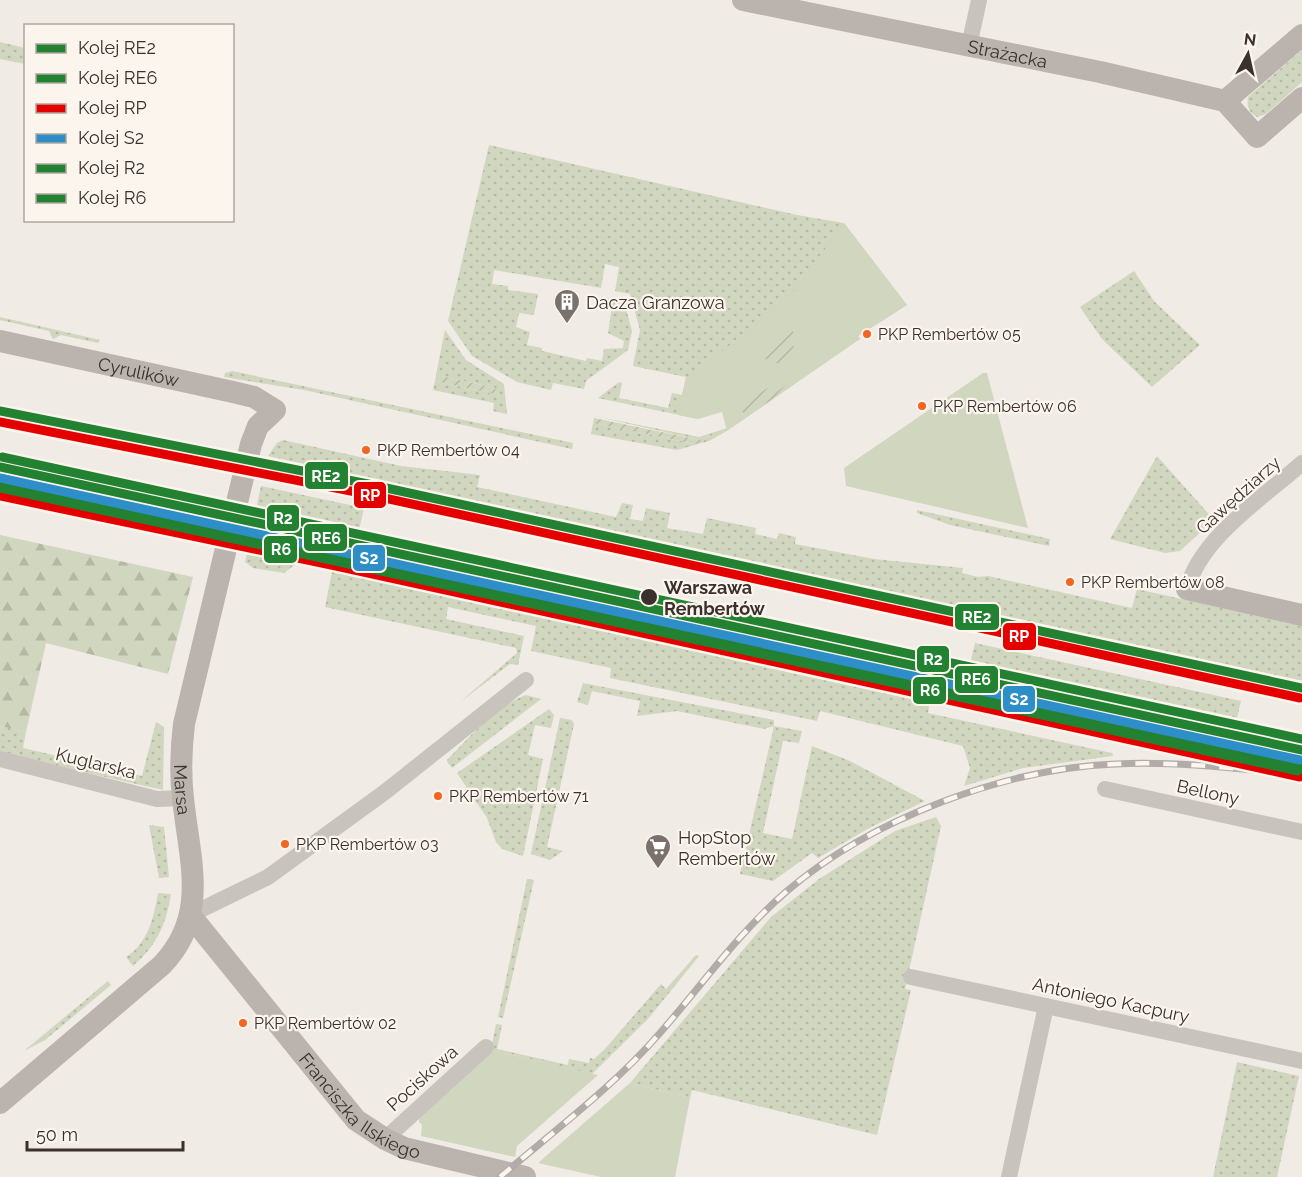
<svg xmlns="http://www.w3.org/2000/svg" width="1302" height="1177" font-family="Raleway,sans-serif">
  <defs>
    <pattern id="grass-dots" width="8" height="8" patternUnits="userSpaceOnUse" patternTransform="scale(1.5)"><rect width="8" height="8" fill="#d1d6bf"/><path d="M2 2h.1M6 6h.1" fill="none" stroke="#b4b8a4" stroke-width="1.8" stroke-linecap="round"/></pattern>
    <pattern id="forest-firs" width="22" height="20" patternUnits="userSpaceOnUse" patternTransform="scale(1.5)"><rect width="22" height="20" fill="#d1d6bf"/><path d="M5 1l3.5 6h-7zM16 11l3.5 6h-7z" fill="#b4b8a4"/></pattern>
    <pattern id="garden-furrows" width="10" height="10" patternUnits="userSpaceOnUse" patternTransform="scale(1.5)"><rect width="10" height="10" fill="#d1d6bf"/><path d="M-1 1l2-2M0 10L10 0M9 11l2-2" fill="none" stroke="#b4b8a4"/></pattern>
  </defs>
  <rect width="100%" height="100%" fill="#f0ebe5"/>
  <!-- grass -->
  <g fill="url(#grass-dots)">
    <polygon points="0,42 25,48 25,64 0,59"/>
    <path d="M1302 50V82L1266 114 1257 117C1248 112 1247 107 1248 97Z"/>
    <polygon points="489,145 797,215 844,223 907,305 858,336 860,339 698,419 598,398 619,382 622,383 619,398 668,408 672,393 682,395 686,377 633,366 640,330 630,294 615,291 619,267 605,264 601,288 494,270 492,284 508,286 508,290 538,294 534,315 519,313 516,327 530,332 527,345 542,348 542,351 586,361 587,358 602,361 604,349 623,348 624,341 608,333 612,307 601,304 602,297 624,301 632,331 628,350 586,381 584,389 553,383 551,390 517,382 472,356 448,321"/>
    <polygon points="1134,271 1154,301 1200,345 1152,387 1102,339 1080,307"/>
    <polygon points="0,317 100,340 98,343 61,335 53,339 49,331 0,320"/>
    <polygon points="445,330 466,360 504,384 507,414 493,411 494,403 433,390 435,381 495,394 496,388 436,375"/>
    <polygon points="232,371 573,443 572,449 304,390 224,377 225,373"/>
    <polygon points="594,416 699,437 727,428 727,431 709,441 677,450 591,434 593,423 695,444 714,434 700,440"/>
    <polygon points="283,440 401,466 480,475 477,487 616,517 622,503 633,505 630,519 643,521 646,508 670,513 667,528 703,534 707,518 756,528 755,534 777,539 779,533 796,537 795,544 874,559 963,568 962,573 978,577 988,576 1132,608 1137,589 1302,626 1302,681 268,456 277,443"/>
    <polygon points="1157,456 1214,520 1180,551 1165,553 1110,539"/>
    <polygon points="261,486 364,508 358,535 255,514"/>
    <polygon points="917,510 1050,539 1049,546 950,525 917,513"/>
    <polygon points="249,544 931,696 928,713 1112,753 1113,756 1023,768 964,786 970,768 963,746 820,711 817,721 610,678 611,668 531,651 536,626 448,607 446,619 524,636 518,665 510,664 460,702 517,653 516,648 325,607 333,567 295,559 293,566 284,573 253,568 245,562"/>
    <polygon points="975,643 1241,701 1235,726 969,668"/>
    <polygon points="583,683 774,720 774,726 802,731 799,743 783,741 763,833 792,839 812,746 850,761 925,801 869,828 818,858 812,853 773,881 740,874 774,726 764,729 677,711 637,716 640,701 592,691 588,705 577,702"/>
    <path d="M526 695 541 699 452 768 448 763 447 760C470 737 495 706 526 695Z"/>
    <polygon points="549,709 554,715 551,728 535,725 528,755 543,759 523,856 502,849 496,842 487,818 457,773"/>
    <polygon points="560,718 572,720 574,724 547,847 563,851 550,860 531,854"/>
    <polygon points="156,722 164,727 163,790 0,753 0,726 26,732 23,748 92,764 97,758 102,760 104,767 111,762 121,764 121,771 142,776"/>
    <polygon points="936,817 941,826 905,989 911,990 877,1135 692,1090 690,1098 630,1083 771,917 819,879 895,831"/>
    <polygon points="149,825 164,827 169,877 159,878"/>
    <polygon points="527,879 534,880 503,1018 498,1017"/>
    <path d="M158 893 171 894C166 925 157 945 133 966L126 957C148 943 154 917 158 893Z"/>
    <polygon points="696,955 699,956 648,1019 592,1074 491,1050 496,1024 502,1025 497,1049 568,1065 569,1059 589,1063 590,1058 594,1059 604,1050 661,984 666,989"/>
    <polygon points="108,981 111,985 45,1040 24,1051"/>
    <polygon points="1237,1062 1299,1076 1277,1177 1213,1177"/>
  </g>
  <!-- forest -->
  <polygon fill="url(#forest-firs)" points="0,535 193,577 168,674 46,643 26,732 0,726"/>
  <!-- park -->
  <g fill="#d1d6bf">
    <polygon points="844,223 907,305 858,336 860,339 727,431 722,412 698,419 678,415 686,377 691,377 794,291"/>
    <polygon points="983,373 987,373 1028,528 846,486 844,468"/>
    <polygon points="491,1050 598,1075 517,1146 515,1157 421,1136 422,1125 419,1122 419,1117"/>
    <polygon points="630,1083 690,1098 675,1177 601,1177 538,1163"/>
  </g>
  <!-- garden -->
  <g fill="url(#garden-furrows)">
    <polygon points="793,330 794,357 782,365 756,356"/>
    <polygon points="436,375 496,388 495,394 435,381"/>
    <polygon points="773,385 778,391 785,386 787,389 747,417 738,406"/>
    <polygon points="594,418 700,440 715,434 716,436 695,444 593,423"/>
  </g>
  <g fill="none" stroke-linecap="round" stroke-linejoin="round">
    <!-- street -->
    <g stroke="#c9c3be" stroke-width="16">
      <polyline points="969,46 979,0"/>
      <path d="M1187 589C1201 537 1263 498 1302 463"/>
      <polyline points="0,759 157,799 183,798"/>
      <polyline points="1105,789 1302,832"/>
      <polyline points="190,915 268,877 385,792 526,680"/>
      <polyline points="911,977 1302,1061"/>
      <polyline points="385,1139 486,1047"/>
      <polyline points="1009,1177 1046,1006"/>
    </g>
    <!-- secondary -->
    <g stroke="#bab3ae" stroke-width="22">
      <path id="s1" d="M743 0 1100 72 1225 101 1257 137 1302 98"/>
      <polyline points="1225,101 1302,35"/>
      <path id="s2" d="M0 341 233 392 254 397 275 410 258 426 251 444 184 724C181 749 180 773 183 798 189 859 210 915 162 965L0 1103"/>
      <polyline points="1187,589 1302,615"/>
      <path id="s3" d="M190 915 356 1120 385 1139 404 1148 525 1177"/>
    </g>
    <defs>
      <path id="rail" d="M500 1177C554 1131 613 1087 660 1033 702 985 738 933 787 891 871 819 1006 768 1116 764 1178 761 1240 769 1302 775"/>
    </defs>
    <!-- rail casing -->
    <use href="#rail" stroke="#b1aca8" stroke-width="7"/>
    <!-- rail -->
    <use href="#rail" stroke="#fbf5ee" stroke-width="4.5" stroke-dasharray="14" stroke-linecap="butt"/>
    <defs>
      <g id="rail-1">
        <polyline points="0,411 368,484 1302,688"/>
        <polyline points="0,485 338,556 1302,767"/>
      </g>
      <polyline id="rail-2" points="0,467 1302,750"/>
      <g id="rail-3">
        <polyline points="0,422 366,494 1300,698"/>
        <polyline points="0,496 336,566 1300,777"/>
      </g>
      <polyline id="rail-4" points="0,478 1300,760"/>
      <polyline id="rail-5" points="2,457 1302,739"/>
      <polyline id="rail-6" points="0,488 1298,771"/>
    </defs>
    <!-- rail-1 casing -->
    <use href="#rail-1" stroke="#fbf5ee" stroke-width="14"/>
    <!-- rail-2 casing -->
    <use href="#rail-2" stroke="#fbf5ee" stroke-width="14"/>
    <!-- rail-3 casing -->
    <use href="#rail-3" stroke="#fbf5ee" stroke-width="14"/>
    <!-- rail-4 casing -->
    <use href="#rail-4" stroke="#fbf5ee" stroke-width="14"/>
    <!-- rail-5 casing -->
    <use href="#rail-5" stroke="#fbf5ee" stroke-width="14"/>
    <!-- rail-6 casing -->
    <use href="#rail-6" stroke="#fbf5ee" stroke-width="14"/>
    <!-- rail-1 -->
    <use href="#rail-1" stroke="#238132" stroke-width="9"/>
    <!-- rail-2 -->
    <use href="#rail-2" stroke="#238132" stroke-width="9"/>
    <!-- rail-3 -->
    <use href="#rail-3" stroke="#e50000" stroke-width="9"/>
    <!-- rail-4 -->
    <use href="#rail-4" stroke="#2e8ec7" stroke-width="9"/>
    <!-- rail-5 -->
    <use href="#rail-5" stroke="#238132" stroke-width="9"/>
    <!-- rail-6 -->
    <use href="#rail-6" stroke="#238132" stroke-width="9"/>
  </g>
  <!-- icons -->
  <defs>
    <symbol id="building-pin" viewBox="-11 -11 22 30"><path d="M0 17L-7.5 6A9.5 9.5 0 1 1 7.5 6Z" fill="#7a716c" stroke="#fbf5ee"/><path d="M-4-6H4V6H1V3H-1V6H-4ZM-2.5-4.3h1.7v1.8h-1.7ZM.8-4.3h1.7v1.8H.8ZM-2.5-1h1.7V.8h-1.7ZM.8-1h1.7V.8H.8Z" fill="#fff"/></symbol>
    <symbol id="supermarket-pin" viewBox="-11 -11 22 30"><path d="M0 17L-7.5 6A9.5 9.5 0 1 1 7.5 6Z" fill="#7a716c" stroke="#fbf5ee"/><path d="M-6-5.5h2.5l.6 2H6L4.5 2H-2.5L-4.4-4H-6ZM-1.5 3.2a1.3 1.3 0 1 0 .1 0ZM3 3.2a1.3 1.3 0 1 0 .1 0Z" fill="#fff"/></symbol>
  </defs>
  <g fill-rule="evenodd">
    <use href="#building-pin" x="552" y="287" width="30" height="40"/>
    <use href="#supermarket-pin" x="643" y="832" width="30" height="40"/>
  </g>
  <!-- markers -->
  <g fill="#f26522" stroke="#fbf5ee" stroke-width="2">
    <circle cx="867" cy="334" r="5"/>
    <circle cx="922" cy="406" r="5"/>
    <circle cx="366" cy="450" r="5"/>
    <circle cx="1070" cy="582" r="5"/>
    <circle cx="438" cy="796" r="5"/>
    <circle cx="285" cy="844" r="5"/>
    <circle cx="243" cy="1023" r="5"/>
  </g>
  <circle fill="#3b302b" stroke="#fbf5ee" stroke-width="2" cx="649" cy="597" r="9"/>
  <g text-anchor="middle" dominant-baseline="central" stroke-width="4.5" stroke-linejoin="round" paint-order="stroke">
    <!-- bus labels -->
    <g font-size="16" fill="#3b302b" stroke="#fbf5ee" text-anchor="start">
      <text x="878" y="334">PKP Rembertów 05</text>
      <text x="933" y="406">PKP Rembertów 06</text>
      <text x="377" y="450">PKP Rembertów 04</text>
      <text x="1081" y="582">PKP Rembertów 08</text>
      <text x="449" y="796">PKP Rembertów 71</text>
      <text x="296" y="844">PKP Rembertów 03</text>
      <text x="254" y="1023">PKP Rembertów 02</text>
    </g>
    <!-- street labels -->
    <g font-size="18" fill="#3b302b" stroke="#fbf5ee">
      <text stroke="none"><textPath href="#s1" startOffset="270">Strażacka</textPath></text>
      <text stroke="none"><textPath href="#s2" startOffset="142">Cyrulików</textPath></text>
      <text transform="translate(1238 495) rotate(-42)">Gawędziarzy</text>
      <text transform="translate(96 763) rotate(14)">Kuglarska</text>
      <text stroke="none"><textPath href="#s2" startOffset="681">Marsa</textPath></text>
      <text transform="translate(1208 792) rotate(12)">Bellony</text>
      <text transform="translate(1111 1000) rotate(12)">Antoniego Kacpury</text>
      <text transform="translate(422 1078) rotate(-42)">Pociskowa</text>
      <text stroke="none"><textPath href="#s3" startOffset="258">Franciszka Ilskiego</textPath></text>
    </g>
    <!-- poi labels -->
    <g font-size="18" fill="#3b302b" stroke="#fbf5ee" text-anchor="start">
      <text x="586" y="302">Dacza Granzowa</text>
      <text x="678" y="837">HopStop<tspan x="678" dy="21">Rembertów</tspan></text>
    </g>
    <!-- stop labels -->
    <g font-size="18" font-weight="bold" fill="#3b302b" stroke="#fbf5ee" text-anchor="start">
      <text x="664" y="587">Warszawa<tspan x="664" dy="21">Rembertów</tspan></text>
    </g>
  </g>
  <g stroke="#fbf5ee" stroke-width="2">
    <rect x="304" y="461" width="45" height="29" rx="6" fill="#238132"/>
    <rect x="353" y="481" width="34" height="28" rx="6" fill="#e50000"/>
    <rect x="266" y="504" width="34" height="28" rx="6" fill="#238132"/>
    <rect x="303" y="523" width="45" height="29" rx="6" fill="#238132"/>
    <rect x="263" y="535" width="35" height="29" rx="6" fill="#238132"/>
    <rect x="352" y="544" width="34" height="28" rx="6" fill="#2e8ec7"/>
    <rect x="954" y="603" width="46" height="28" rx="6" fill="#238132"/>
    <rect x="1002" y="622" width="35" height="29" rx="6" fill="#e50000"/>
    <rect x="916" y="645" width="34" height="28" rx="6" fill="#238132"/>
    <rect x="954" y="665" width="45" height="29" rx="6" fill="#238132"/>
    <rect x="912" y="676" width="35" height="29" rx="6" fill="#238132"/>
    <rect x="1002" y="685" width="34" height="28" rx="6" fill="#2e8ec7"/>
  </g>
  <g font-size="16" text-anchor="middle" font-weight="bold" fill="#fff">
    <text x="326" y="482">RE2</text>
    <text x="370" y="501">RP</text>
    <text x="283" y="524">R2</text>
    <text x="326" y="544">RE6</text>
    <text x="281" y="555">R6</text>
    <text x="369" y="564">S2</text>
    <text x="977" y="623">RE2</text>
    <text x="1019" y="642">RP</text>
    <text x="933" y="665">R2</text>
    <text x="976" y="685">RE6</text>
    <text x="930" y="696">R6</text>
    <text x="1019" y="705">S2</text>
  </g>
  <!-- legend -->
  <rect x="24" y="24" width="210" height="198" fill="#fbf5ee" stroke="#aea6a0" stroke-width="1.5"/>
  <rect x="36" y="44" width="30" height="9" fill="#238132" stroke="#aea6a0" stroke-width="1.5"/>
  <text x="78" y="54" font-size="18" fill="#3b302b">Kolej RE2</text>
  <rect x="36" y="74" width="30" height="9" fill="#238132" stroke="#aea6a0" stroke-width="1.5"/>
  <text x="78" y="84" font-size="18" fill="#3b302b">Kolej RE6</text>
  <rect x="36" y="104" width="30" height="9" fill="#e50000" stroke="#aea6a0" stroke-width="1.5"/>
  <text x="78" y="114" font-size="18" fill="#3b302b">Kolej RP</text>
  <rect x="36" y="134" width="30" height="9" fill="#2e8ec7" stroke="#aea6a0" stroke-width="1.5"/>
  <text x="78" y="144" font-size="18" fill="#3b302b">Kolej S2</text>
  <rect x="36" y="164" width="30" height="9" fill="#238132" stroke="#aea6a0" stroke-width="1.5"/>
  <text x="78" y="174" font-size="18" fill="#3b302b">Kolej R2</text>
  <rect x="36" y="194" width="30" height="9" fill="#238132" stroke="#aea6a0" stroke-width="1.5"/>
  <text x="78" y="204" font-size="18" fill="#3b302b">Kolej R6</text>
  <!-- north arrow -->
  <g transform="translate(1248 54) rotate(8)" stroke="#fbf5ee" stroke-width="4.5" paint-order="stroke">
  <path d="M0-4.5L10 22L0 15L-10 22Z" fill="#3b302b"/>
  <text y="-9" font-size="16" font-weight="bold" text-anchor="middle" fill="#3b302b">N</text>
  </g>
  <!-- scale -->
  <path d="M27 1141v9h156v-9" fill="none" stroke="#3b302b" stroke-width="3"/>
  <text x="36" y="1141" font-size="18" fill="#3b302b" stroke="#fbf5ee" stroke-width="4.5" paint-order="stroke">50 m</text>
</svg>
